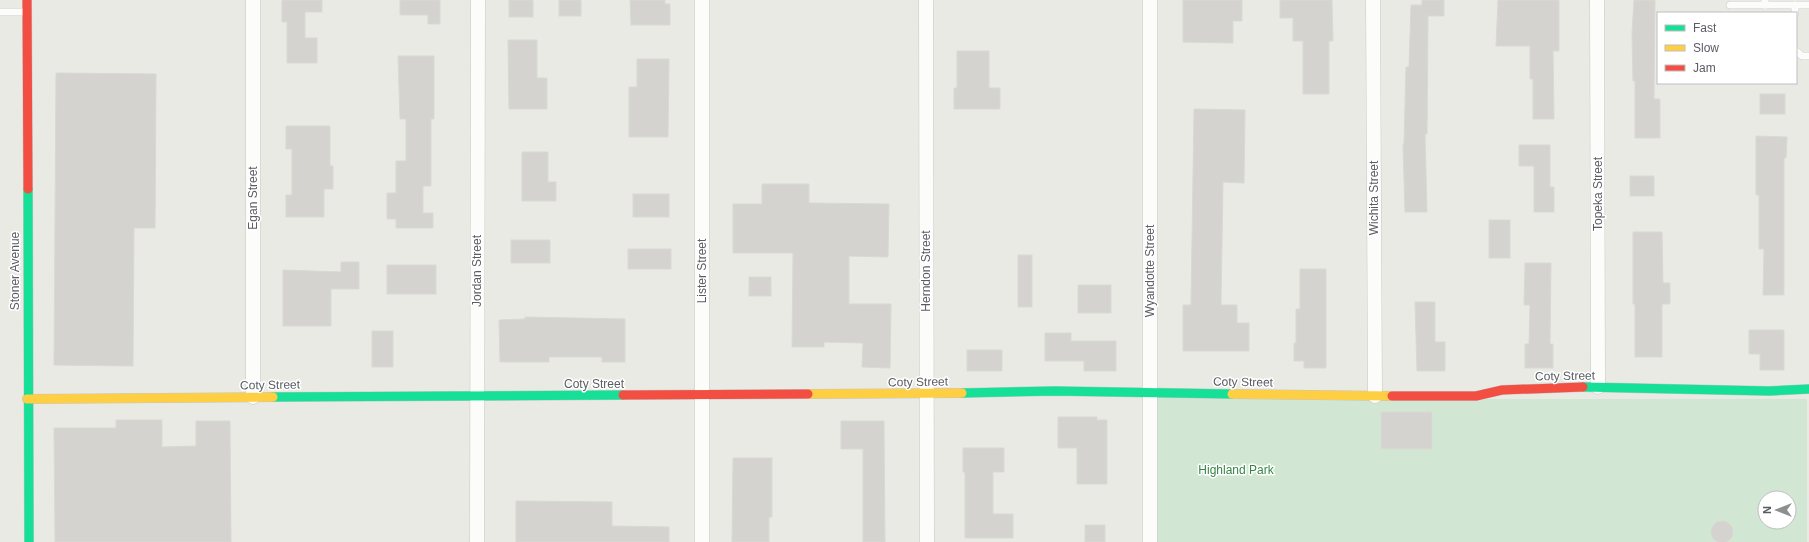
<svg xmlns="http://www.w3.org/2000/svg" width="1809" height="542" font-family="Helvetica,sans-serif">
  <rect width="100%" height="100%" fill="#eaeae4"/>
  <!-- green -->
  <path fill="#d2e7d3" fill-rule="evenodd" d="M1153 396 1381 399H1807V542H1154ZM1765 498H1789V522H1765Z"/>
  <!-- building -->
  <g fill="#d4d3cf" stroke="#d9d9d4">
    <polygon points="282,0 322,0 322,12 305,12 305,38 317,38 317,63 287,63 287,22 282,22"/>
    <polygon points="400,0 440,0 440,24 428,24 428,15 400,15"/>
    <rect x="509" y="0" width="24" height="17"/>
    <rect x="559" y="0" width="22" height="16"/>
    <polygon points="630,0 665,0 665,4 670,4 670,25 631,25"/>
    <polygon points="1183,0 1242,0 1242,21 1233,21 1233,43 1183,42"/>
    <polygon points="1280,0 1332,0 1333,41 1329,41 1329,94 1303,94 1303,41 1293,41 1293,18 1280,18"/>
    <polygon points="1422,0 1444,0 1444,16 1428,16 1427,134 1425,134 1427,212 1405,212 1403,144 1404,144 1406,67 1409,67 1411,5 1422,5"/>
    <polygon points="1498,0 1559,0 1559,51 1553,51 1554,119 1533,119 1533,79 1530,79 1530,46 1496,46"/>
    <polygon points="1634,0 1655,0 1654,99 1660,99 1660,138 1635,138 1635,81 1633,81 1632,33"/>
    <polygon points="508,40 537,40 537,78 547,78 547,109 509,109"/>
    <polygon points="957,51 989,51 989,88 1000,88 1000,109 954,109 954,88 957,88"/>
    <polygon points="398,56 434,56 434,119 431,119 431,186 423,186 423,213 433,213 433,228 396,228 396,219 387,219 387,193 396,193 396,161 406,161 406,119 400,119"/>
    <polygon points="637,59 669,59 668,137 629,137 629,87 637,87"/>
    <polygon points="56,73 156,74 155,228 134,228 133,366 54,365"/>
    <rect x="1760" y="94" width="25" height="20"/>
    <polygon points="1194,109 1245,110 1244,183 1223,182 1221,305 1237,305 1237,323 1249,323 1249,351 1183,351 1183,305 1191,305"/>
    <polygon points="286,126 330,126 330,166 333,166 333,189 324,189 324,217 286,217 286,195 292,195 292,149 286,149"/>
    <polygon points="1756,136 1787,137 1786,158 1784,158 1784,295 1763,295 1764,249 1759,249 1759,195 1756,195"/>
    <polygon points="1519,145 1550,145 1550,187 1554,187 1554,212 1534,212 1534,166 1519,166"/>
    <polygon points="522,152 548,152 548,182 556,182 556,201 522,201"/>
    <rect x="1630" y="176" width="24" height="20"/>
    <polygon points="762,184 809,184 809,203 889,204 888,257 849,256 849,304 891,304 890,368 862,367 863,343 824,342 824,347 792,347 793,253 733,253 733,204 762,204"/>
    <rect x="633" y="194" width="36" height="23"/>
    <rect x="1489" y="220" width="21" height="38"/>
    <polygon points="1633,232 1662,232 1663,283 1670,283 1670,304 1662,304 1662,357 1635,357 1635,304 1633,304"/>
    <rect x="511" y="240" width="39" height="23"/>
    <rect x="628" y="249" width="43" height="20"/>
    <rect x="1018" y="255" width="14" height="52"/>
    <polygon points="341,262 359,262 359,289 331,289 331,326 283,326 283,270 341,272"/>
    <polygon points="1525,263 1551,263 1550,344 1553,344 1553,368 1525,368 1525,344 1529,344 1530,305 1524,305"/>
    <rect x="387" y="265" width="49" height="29"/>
    <polygon points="1300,269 1326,269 1326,368 1304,368 1304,361 1294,361 1294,343 1296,343 1296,309 1300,309"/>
    <rect x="749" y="277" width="22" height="19"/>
    <rect x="1078" y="285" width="33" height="28"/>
    <polygon points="1415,302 1435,302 1435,342 1445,342 1445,371 1417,371"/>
    <polygon points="525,317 625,319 625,362 602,362 602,357 549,357 549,362 500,362 499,320 525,319"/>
    <polygon points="1749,330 1784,330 1784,370 1760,370 1760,354 1749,354"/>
    <rect x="372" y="331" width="21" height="36"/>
    <polygon points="1045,333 1071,333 1071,341 1116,341 1116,371 1084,371 1084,361 1045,361"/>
    <rect x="967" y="350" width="35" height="21"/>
    <rect x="1381" y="412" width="51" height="37"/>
    <polygon points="1058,417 1097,417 1097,420 1107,420 1107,484 1077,484 1077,448 1058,448"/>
    <polygon points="116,420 162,420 162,447 196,446 196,421 230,421 231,542 55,542 54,428 116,428"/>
    <polygon points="841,421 884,421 885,542 863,542 863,449 841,449"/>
    <polygon points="963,448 1004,448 1004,472 993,472 993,514 1013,514 1013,538 965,538 965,472 963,472"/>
    <polygon points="733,458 772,458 772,517 769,517 769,542 732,542"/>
    <polygon points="516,501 612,502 612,526 669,527 669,542 516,542"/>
    <circle cx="1722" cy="532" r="11"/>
    <rect x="1085" y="525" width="20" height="17"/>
  </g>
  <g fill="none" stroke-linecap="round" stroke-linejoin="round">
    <defs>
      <g id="lane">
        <polyline points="1765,0 1765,5 1809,5"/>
        <polyline points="1730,5 1765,5"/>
        <polyline points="0,12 25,12"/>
        <polyline points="1795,13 1795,5"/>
        <polyline points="1796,51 1802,56 1809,56"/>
      </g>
      <g id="street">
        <polyline points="702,0 702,542"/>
        <polyline points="926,0 927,542"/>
        <polyline points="1373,0 1375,396"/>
        <polyline points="1597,0 1598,387"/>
        <polyline points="253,397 253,0"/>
        <polyline points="477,542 478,0"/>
        <polyline points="1150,542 1150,0"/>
      </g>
      <g id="fast">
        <polyline points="28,189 29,542"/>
        <polyline points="1583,387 1769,391 1809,389"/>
        <polyline points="962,393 1055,391 1232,394"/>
        <polyline points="273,397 623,395"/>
      </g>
      <g id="slow">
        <polyline points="808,394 962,393"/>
        <polyline points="1232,394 1392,396"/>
        <polyline points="27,399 273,397"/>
      </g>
      <g id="jam">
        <polyline points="27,0 28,189"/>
        <polyline points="623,395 808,394"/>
        <polyline points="1392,396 1476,396 1502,390 1583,387"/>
      </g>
    </defs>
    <!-- lane casing -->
    <use href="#lane" stroke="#c7c8c6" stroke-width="8"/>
    <!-- street casing -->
    <use href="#street" stroke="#c7c8c6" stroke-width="15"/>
    <!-- fast casing -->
    <use href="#fast" stroke="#c5c6c5" stroke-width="10"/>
    <!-- slow casing -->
    <use href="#slow" stroke="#c5c6c5" stroke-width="10"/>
    <!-- jam casing -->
    <use href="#jam" stroke="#c5c6c5" stroke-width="10"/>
    <!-- lane -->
    <use href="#lane" stroke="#fcfcfb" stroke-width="7"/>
    <!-- street -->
    <use href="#street" stroke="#fcfcfb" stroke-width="14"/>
    <!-- fast -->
    <use href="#fast" stroke="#16e098" stroke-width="9"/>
    <!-- slow -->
    <use href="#slow" stroke="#ffcf43" stroke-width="9"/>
    <!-- jam -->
    <use href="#jam" stroke="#f24e42" stroke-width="9"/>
  </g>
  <g text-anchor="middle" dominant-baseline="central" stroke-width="3" stroke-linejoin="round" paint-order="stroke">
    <!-- street labels -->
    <g font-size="12" fill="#5a5c62" stroke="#fff">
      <text transform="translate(1598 194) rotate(-90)">Topeka Street</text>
      <text transform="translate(253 198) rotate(-90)">Egan Street</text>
      <text transform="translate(1374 198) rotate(-90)">Wichita Street</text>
      <text transform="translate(15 271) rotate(-90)">Stoner Avenue</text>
      <text transform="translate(477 271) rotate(-90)">Jordan Street</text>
      <text transform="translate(702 271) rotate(-90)">Lister Street</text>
      <text transform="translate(926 271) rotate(-90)">Herndon Street</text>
      <text transform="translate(1150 271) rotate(-90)">Wyandotte Street</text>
      <text transform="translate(1565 376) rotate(-1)">Coty Street</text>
      <text transform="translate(918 382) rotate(-1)">Coty Street</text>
      <text transform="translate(1243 382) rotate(1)">Coty Street</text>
      <text x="594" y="384">Coty Street</text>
      <text transform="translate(270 385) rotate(-1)">Coty Street</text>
    </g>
    <!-- park labels -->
    <g font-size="12" fill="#368548" stroke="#fff">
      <text x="1236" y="470">Highland Park</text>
    </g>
  </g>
  <!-- legend -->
  <rect x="1657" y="12" width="140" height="72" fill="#ffffff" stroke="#bdbec0"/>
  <rect x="1665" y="25" width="20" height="6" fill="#16e098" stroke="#bdbec0"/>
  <text x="1693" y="32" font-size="12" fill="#5a5c62">Fast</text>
  <rect x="1665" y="45" width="20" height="6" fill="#ffcf43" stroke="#bdbec0"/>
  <text x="1693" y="52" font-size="12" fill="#5a5c62">Slow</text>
  <rect x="1665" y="65" width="20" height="6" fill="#f24e42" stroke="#bdbec0"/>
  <text x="1693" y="72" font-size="12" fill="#5a5c62">Jam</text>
  <!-- north arrow -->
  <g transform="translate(1777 510) rotate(270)"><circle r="19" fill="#ffffff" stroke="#bdbec0"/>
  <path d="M0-3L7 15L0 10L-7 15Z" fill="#8c8e90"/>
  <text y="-6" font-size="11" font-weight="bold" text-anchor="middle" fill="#5a5c62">N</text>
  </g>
</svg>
